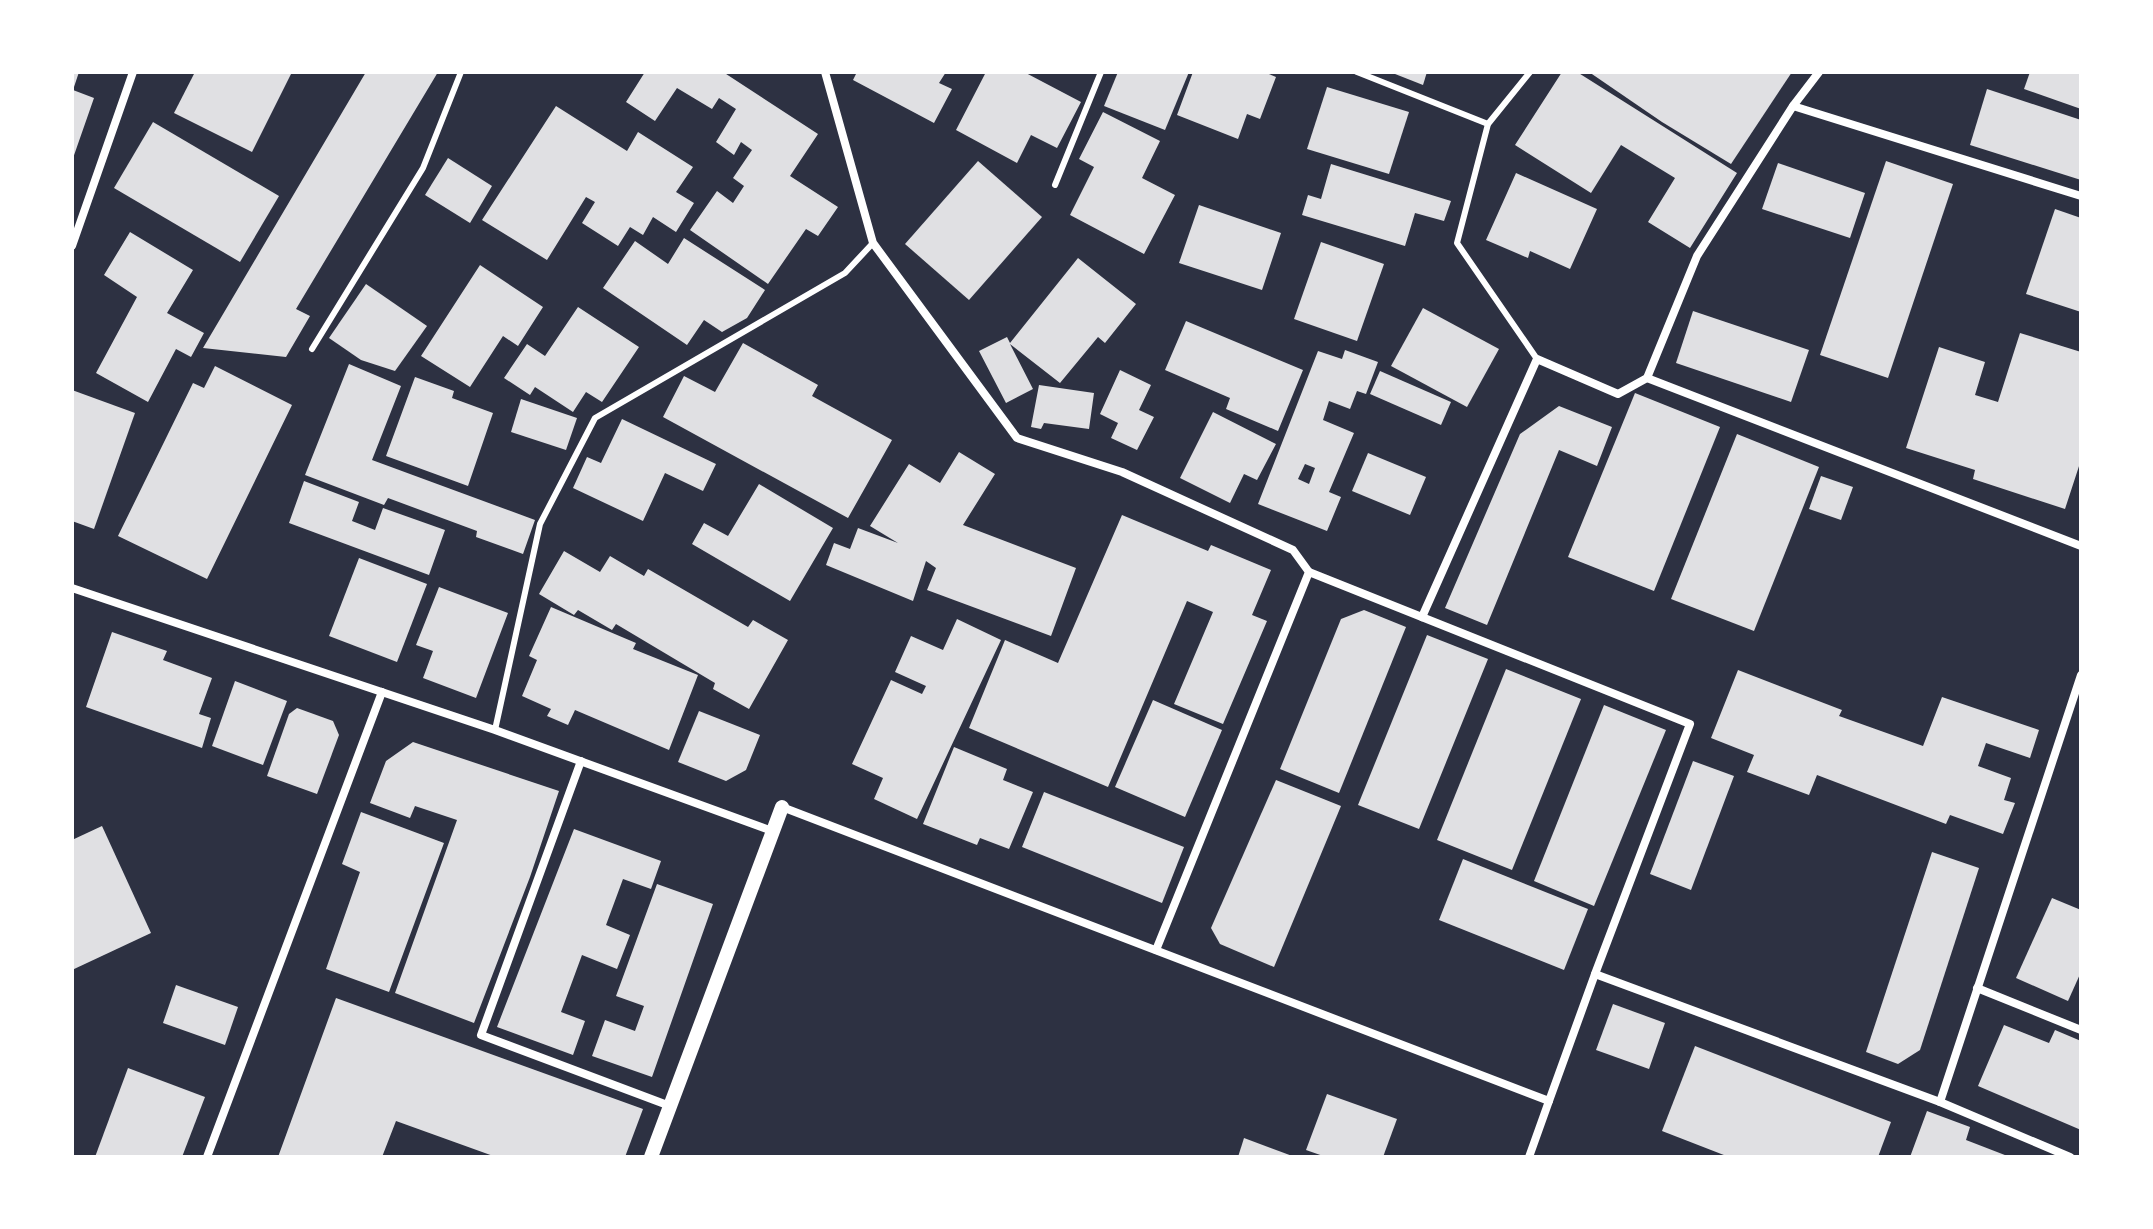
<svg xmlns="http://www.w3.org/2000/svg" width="2153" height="1229" font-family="Overpass,sans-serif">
  <rect width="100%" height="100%" fill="#2d3142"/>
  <!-- building -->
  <g fill="#e0e0e3" fill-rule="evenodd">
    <polygon points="72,72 79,72 73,90 94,98 72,161"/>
    <polygon points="195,72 292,72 252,152 174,113"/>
    <polygon points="366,72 438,72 296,309 310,316 286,357 203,348"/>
    <polygon points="645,72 723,72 818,134 790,176 838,207 818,236 806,229 768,284 690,230 717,191 733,203 744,186 733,178 752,150 741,142 734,155 716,142 736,109 719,98 712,109 677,88 655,121 626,102"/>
    <polygon points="857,72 946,72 939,83 952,89 934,123 853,80"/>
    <polygon points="986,72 1024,72 1081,102 1057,148 1031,135 1017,163 956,130"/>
    <polygon points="1118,72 1189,72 1165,130 1104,106"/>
    <polygon points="1193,72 1264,72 1276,77 1260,119 1247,114 1238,139 1177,115"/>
    <polygon points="1390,72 1427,72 1423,85"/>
    <polygon points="1562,72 1577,72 1737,173 1690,248 1648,222 1675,178 1621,145 1591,193 1515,145"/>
    <polygon points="1589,72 1792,72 1731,164 1662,122"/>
    <polygon points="2030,72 2081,72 2081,109 2024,89"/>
    <polygon points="1327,87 1409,112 1389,174 1307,149"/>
    <polygon points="1987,89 2081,120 2081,180 1970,145"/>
    <polygon points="556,106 627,151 638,132 693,167 676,192 694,203 676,232 653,217 643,235 630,227 618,246 582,223 595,202 586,197 547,260 482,220"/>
    <polygon points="1103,112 1160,141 1142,178 1175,195 1144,254 1070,215 1094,167 1079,159"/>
    <polygon points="153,122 279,196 240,262 114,188"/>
    <polygon points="448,158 492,186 470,223 425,195"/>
    <polygon points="978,161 1042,217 969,300 905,244"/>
    <polygon points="1886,161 1953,184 1888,378 1820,355"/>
    <polygon points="1778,163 1865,193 1850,238 1762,209"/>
    <polygon points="1331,164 1451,201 1444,221 1415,213 1405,246 1302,215 1308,195 1321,199"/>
    <polygon points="1516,173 1597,209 1570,269 1530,251 1528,258 1486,240"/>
    <polygon points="1199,205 1281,233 1262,290 1179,263"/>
    <polygon points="2055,209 2081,218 2081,312 2026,294"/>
    <polygon points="130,232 193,270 167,313 204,333 191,357 176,349 148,402 96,373 137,297 104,275"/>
    <polygon points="684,238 765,290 747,318 722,332 704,320 687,345 603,288 635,241 668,264"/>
    <polygon points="1321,242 1384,264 1357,341 1294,319"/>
    <polygon points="1078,258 1136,304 1105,343 1098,337 1060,383 1010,344 1033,389 1006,403 979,351 1007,337 1010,343"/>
    <polygon points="480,265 543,307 518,346 503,336 470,387 421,356"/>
    <polygon points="366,284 427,326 395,371 361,360 329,338"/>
    <polygon points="578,307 639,347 602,402 586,392 573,412 535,387 530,395 504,378 527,344 545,356"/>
    <polygon points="1423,308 1499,349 1467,407 1391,366"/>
    <polygon points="1693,311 1809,350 1791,402 1676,363"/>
    <polygon points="1186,321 1303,370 1278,431 1226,409 1230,398 1165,370"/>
    <polygon points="2020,333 2081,352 2081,460 2065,509 1973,479 1975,470 1906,448 1939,347 1985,362 1975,395 1998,402"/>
    <polygon points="743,343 818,385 812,396 892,440 848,518 663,417 684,376 715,392"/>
    <path d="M1345 350 1378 362 1366 394 1357 391 1350 409 1329 401 1323 420 1354 433 1329 492 1341 497 1327 531 1258 504 1318 351 1342 359ZM1305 464 1315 468 1309 484 1298 479Z"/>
    <polygon points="349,364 401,386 372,460 535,520 523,554 476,537 477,531 388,498 384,505 305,475"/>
    <polygon points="215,366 292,405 207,579 118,536 193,383 204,388"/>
    <polygon points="1120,370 1151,385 1139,410 1154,417 1137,450 1111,438 1118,423 1100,414"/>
    <polygon points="1380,371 1451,402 1441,425 1370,394"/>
    <polygon points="415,377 454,391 452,398 493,413 468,486 386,456"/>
    <polygon points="1039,385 1094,393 1089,429 1044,423 1041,429 1031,427"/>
    <polygon points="72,390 135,413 94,529 72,521"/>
    <polygon points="1635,393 1720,427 1654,591 1568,557"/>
    <polygon points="521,399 577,418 566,450 511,432"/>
    <polygon points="1559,406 1612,427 1597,466 1559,450 1487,625 1445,608 1520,434"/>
    <polygon points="1213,412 1276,444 1257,480 1244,474 1230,503 1180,478"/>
    <polygon points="622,419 716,464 703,491 665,473 643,521 573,488 587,457 601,463"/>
    <polygon points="1737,434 1819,467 1754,631 1671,599"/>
    <polygon points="959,452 995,474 963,525 1076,568 1051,636 927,590 936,568 926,561 913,601 826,565 834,543 850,549 858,528 898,543 870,526 909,464 940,483"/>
    <polygon points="1368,453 1426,477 1410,515 1352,491"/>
    <polygon points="1821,476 1853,487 1841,520 1809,509"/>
    <polygon points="304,481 359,502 352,521 375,530 383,508 445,530 429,575 289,523"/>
    <polygon points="759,484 833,528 790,601 692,544 704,523 728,536"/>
    <polygon points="1122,515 1208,551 1211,545 1271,570 1252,615 1267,621 1223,724 1174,704 1213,612 1187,601 1108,787 969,728 1005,640 1058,663"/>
    <polygon points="564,551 600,572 610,556 644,576 648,569 748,627 753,620 788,640 749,709 713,689 715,683 616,624 612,630 578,610 574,615 539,594"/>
    <polygon points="359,558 427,584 397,662 329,636"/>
    <polygon points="439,587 508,613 476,698 423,678 433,651 416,645"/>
    <polygon points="551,607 636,643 633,649 698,675 669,750 575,710 568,725 547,716 551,709 522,696 537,660 529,656"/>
    <polygon points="1364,610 1406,627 1339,793 1280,769 1341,619"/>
    <polygon points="957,619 1001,640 917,819 874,799 883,778 852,764 891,680 922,694 926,686 895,672 911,636 943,650"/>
    <polygon points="112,632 167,651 163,660 212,678 199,714 211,718 202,748 86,707"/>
    <polygon points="1427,635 1488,659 1419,829 1358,805"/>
    <polygon points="1506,669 1581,699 1512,870 1437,840"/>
    <polygon points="1738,670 1842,710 1839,716 1923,746 1942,697 2039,730 2030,758 1986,743 1978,766 2011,778 2004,800 2015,803 2003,834 1950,815 1946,824 1817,775 1809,795 1747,772 1754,755 1711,738"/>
    <polygon points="235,681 287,701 263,765 212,746"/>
    <polygon points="1153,700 1222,730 1185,817 1115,787"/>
    <polygon points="1604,705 1666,730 1594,906 1534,881"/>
    <polygon points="297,708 333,721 339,735 317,794 267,776 289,714"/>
    <polygon points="699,711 760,735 746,770 726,781 678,762"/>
    <polygon points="413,742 559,791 530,877 474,1023 395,993 457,820 415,806 410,818 370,803 386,761"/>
    <polygon points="954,747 1007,769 1003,780 1033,792 1009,849 980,838 977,845 923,824"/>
    <polygon points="1693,761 1734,776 1691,890 1650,874"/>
    <polygon points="1276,780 1341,806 1274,967 1220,944 1211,928"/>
    <polygon points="1044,792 1184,847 1162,903 1022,847"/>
    <polygon points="361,812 444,843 389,992 326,969 360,872 342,864"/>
    <polygon points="102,826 151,933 72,970 72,840"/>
    <polygon points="574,829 661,861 651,889 623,879 606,925 630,935 617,969 582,955 561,1012 585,1021 573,1055 497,1027"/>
    <polygon points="1932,852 1979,868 1920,1050 1898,1064 1866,1052"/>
    <polygon points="1463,859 1588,909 1564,970 1439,920"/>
    <polygon points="657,884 713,904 652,1077 592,1056 605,1020 635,1031 644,1006 616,996"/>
    <polygon points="2052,898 2081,910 2081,972 2068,1001 2016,978"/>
    <polygon points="176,985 238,1007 225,1045 163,1023"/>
    <polygon points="336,998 643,1109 625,1157 496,1157 396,1121 382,1157 278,1157"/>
    <polygon points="1613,1004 1665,1023 1649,1069 1596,1050"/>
    <polygon points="2004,1025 2049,1043 2055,1030 2081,1041 2081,1130 1978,1086"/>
    <polygon points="1695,1046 1891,1122 1878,1157 1729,1157 1662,1131"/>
    <polygon points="128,1068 205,1097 182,1157 95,1157"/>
    <polygon points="1327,1094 1397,1119 1383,1157 1326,1157 1306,1150"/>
    <polygon points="1927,1111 1970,1127 1966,1140 2010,1157 1910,1157"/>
    <polygon points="1244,1138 1295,1157 1238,1157"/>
  </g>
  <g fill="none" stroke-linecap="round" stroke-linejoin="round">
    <!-- service -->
    <g stroke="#fff" stroke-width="6">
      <polyline points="1357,72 1488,124"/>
      <polyline points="1530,72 1488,124 1457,243 1537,359"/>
      <polyline points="1055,185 1101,72"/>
      <polyline points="312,349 423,168 461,72"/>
      <polyline points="495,730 540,524 595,418 845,273 873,243"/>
    </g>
    <!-- minor -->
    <g stroke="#fff" stroke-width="8">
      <polyline points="825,72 873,243 1017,438 1122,472 1293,550 1309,572 1156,950"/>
      <polyline points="1793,106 2081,196"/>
      <polyline points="72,246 133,72"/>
      <polyline points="1647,378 2081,546"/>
      <polyline points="1309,572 1690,724 1595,974"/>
      <polyline points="72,588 495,730 772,831"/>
      <polyline points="1422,617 1537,359 1618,394 1647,378 1697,256 1793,106 1819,72"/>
      <polyline points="581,761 481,1035 670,1106"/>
      <polyline points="782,807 1549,1101 1595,974 1940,1102 2070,1157"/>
      <polyline points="1977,988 2081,1030"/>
      <polyline points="1940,1102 2081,675"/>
      <polyline points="207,1157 382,692"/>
      <polyline points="1529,1157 1549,1101"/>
    </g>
    <!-- tertiary -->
    <polyline stroke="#fff" stroke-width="14" points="651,1157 782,807"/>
  </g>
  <!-- border -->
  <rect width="2153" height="1229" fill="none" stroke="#ffffff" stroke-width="148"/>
</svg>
